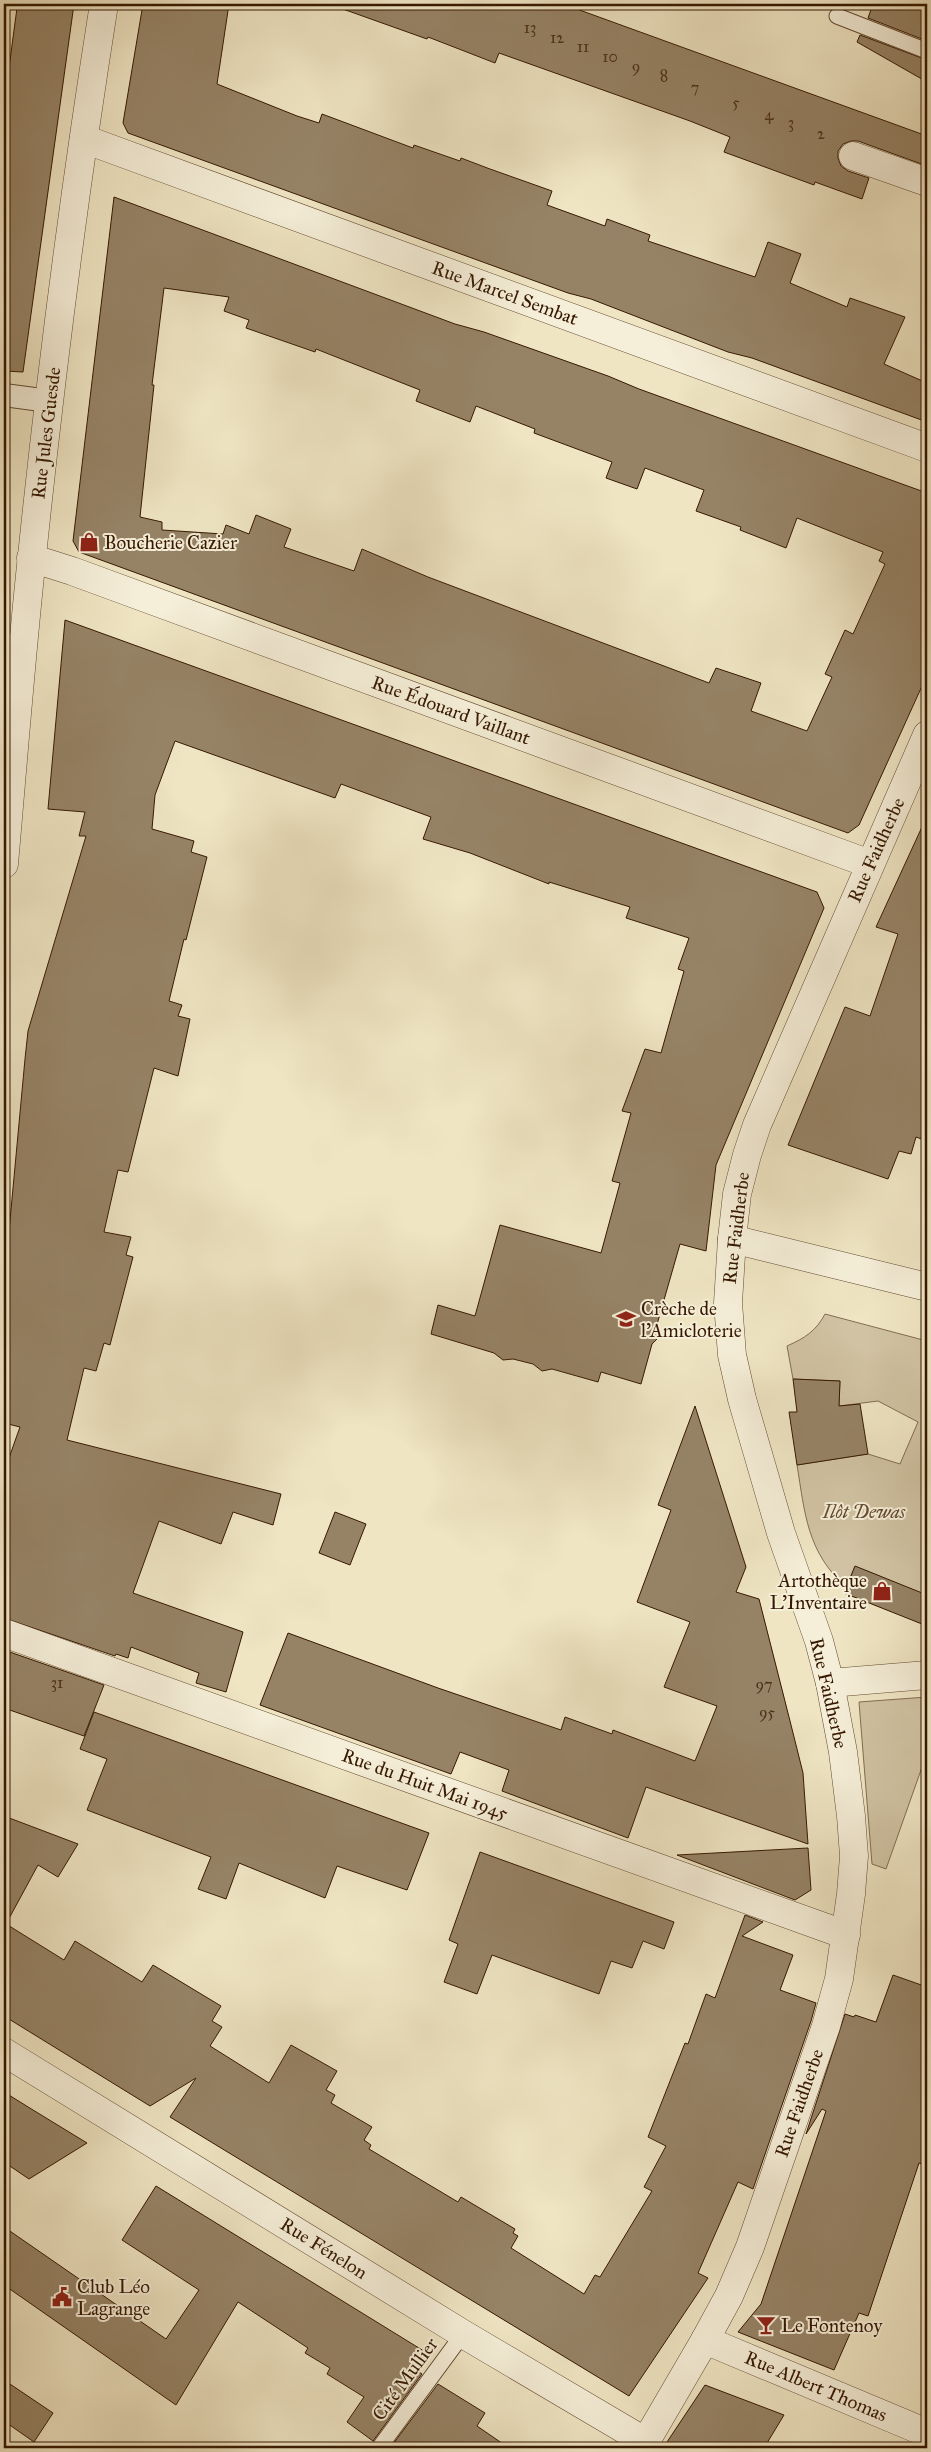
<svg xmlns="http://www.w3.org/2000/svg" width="931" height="2452" font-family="'IM FELL Great Primer',serif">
  <rect width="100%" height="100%" fill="#efe5c3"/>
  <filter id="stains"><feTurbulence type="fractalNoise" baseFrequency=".004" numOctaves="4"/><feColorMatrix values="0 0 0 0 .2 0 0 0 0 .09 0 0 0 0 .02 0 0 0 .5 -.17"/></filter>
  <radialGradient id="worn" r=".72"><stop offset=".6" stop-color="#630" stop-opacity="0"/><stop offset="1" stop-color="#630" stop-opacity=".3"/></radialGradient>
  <!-- green -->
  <g fill="#d0c2a2" stroke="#836d52">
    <path d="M825 1314 927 1341V1625L915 1621 855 1567 846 1587C807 1552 805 1514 797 1465L868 1454 900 1464 918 1422 878 1401 839 1406 840 1381 793 1379 787 1346C805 1338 816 1331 825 1314Z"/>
    <polygon points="927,1697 927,1753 886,1869 872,1864 859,1702"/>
  </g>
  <!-- building -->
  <g fill="#968366" stroke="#361801" fill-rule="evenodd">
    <polygon points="25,4 74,4 23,372 4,371 4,105 17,8 24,9"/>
    <polygon points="143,4 229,4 217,84 297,116 319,123 322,114 413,148 414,145 460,161 461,158 490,169 552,191 547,205 605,226 607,219 650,235 648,241 755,277 768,242 801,254 790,283 847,307 850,298 905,317 884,364 927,383 927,422 752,358 728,352 591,299 568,293 128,133 123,123"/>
    <polygon points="340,4 563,4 927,136 927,166 858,141 851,141 843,144 838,151 838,158 841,166 848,171 869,178 862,199 815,182 814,185 724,152 730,137 690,121 499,53 495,63 428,37 427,39 340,8"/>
    <polygon points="873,4 927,4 927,41 868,18"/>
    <polygon points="860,35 927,60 927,82 857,42"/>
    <path d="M114 197 455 324 484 332 608 376 639 389 927 493V675L859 825 848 833 79 552 73 541ZM164 288 229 297 224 311 249 320 246 328 315 352 316 349 420 390 416 401 470 422 476 406 535 429 534 433 612 462 606 478 637 489 645 468 704 490 696 511 741 527 740 530 786 548 797 518 883 552 879 561 885 564 853 634 845 630 825 674 832 677 807 731 751 711 761 683 716 668 709 683 428 577 362 549 354 571 284 547 291 529 256 515 249 534 226 525 223 534 162 530V522L140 517 154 385H152Z"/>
    <polygon points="65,620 817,892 824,908 716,1165 706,1251 680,1244 656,1328 659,1337 652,1344 641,1384 601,1372 598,1382 552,1369 542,1371 533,1364 513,1359 503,1360 494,1353 431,1334 438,1305 475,1316 500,1225 601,1253 620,1183 612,1181 631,1113 622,1111 645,1049 661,1053 684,971 678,969 689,938 626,918 630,907 549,882 549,884 470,853 423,839 431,817 341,784 335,798 175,741 155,795 152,829 194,841 191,852 207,857 186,940 184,939 169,1001 182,1005 178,1016 190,1019 178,1076 154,1068 128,1172 118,1170 104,1232 131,1237 126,1255 133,1257 110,1345 104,1343 96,1371 84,1368 67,1440 281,1494 273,1525 233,1512 221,1544 159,1521 133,1593 243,1632 226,1692 196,1683 199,1673 131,1647 128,1658 116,1654 115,1656 4,1618 4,1472 20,1427 4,1423 4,1285 25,1059 28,1031 86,836 79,836 85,812 48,809"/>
    <polygon points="927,816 927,1141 916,1137 911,1154 899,1151 888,1179 788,1145 845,1007 870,1016 898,934 876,927"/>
    <polygon points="793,1379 840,1381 839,1406 860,1404 868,1454 797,1465 789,1412 797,1412"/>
    <polygon points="695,1406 746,1567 736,1592 759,1599 790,1721 803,1773 808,1844 646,1787 628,1838 502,1791 509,1770 460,1752 451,1774 260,1705 288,1633 438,1688 561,1730 565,1717 612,1734 613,1730 695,1761 717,1706 664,1687 690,1622 637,1602 671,1510 658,1505"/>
    <polygon points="335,1512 366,1524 350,1565 319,1553"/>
    <polygon points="855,1566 927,1595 927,1626 844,1593"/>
    <polygon points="4,1650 104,1685 84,1736 4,1708"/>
    <polygon points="94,1712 429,1833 407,1890 337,1866 325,1898 239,1863 226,1899 198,1889 211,1857 87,1810 107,1759 80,1749"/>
    <polygon points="4,1816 78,1844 58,1877 38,1865 6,1924 64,1960 75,1941 142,1982 153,1965 221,2006 212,2021 222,2027 210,2046 269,2083 291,2045 337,2071 326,2090 335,2095 331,2103 372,2127 364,2140 371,2145 369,2149 458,2202 461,2197 515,2229 513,2233 518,2236 511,2248 584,2294 595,2275 600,2277 652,2191 644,2187 666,2146 648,2137 685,2043 688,2044 706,1994 715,1998 745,1915 763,1922 742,1936 793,1955 780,1990 816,2003 811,2021 753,2189 738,2182 698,2273 708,2278 629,2396 170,2117 196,2078 150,2106 4,2016"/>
    <polygon points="808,1848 811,1890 795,1900 677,1855"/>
    <polygon points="480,1852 674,1922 664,1949 643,1941 632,1968 611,1961 599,1994 492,1955 477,1994 444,1982 458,1944 449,1940"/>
    <polygon points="893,1975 927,1987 927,2166 919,2163 868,2316 859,2313 834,2370 738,2332 761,2304 826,2111 822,2109 806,2134 845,2014 854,2017 855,2015 876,2022"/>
    <polygon points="4,2092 33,2110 87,2143 29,2179 4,2162"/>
    <polygon points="156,2186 427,2353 416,2370 422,2374 373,2441 347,2422 364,2397 327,2374 330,2368 305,2353 308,2348 238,2302 176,2405 4,2285 4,2227 166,2339 199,2290 122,2240"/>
    <polygon points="4,2380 53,2413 34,2442 4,2421"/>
    <polygon points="438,2384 485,2413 477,2426 509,2448 390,2448"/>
    <polygon points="705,2385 784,2415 764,2448 663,2448"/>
  </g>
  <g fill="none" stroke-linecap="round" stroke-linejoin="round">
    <defs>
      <g id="service">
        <polyline points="837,16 927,51"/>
        <polyline points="379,2448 463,2334"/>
      </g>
      <polyline id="pedestrian" points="4,395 49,401"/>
      <g id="minor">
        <polyline points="84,139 927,448"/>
        <polyline points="853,156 927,182"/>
        <polyline points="31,558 72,571 870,864"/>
        <path d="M4 864C13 762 21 659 32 556 51 372 75 187 104 4"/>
        <polyline points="732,1239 927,1287"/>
        <polyline points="4,1633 846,1935"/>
        <polyline points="830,1683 927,1675"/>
        <polyline points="4,2052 463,2334 646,2442"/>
        <polyline points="705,2340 927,2433"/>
      </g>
      <polyline id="tertiary" points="642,2448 705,2340 729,2296 750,2247 826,2026 839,1979 851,1894 854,1856 851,1816 843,1752 830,1683 819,1641 781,1533 742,1399 732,1355 728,1303 732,1239 737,1194 747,1155 757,1125 927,735"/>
    </defs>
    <!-- service casing -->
    <use href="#service" stroke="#644b32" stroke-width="17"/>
    <!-- pedestrian casing -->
    <use href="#pedestrian" stroke="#644b32" stroke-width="24"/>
    <!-- minor casing -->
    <use href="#minor" stroke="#644b32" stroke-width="29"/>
    <!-- tertiary casing -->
    <use href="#tertiary" stroke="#644b32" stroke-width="29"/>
    <!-- service -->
    <use href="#service" stroke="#f5eed8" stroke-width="15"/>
    <!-- pedestrian -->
    <use href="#pedestrian" stroke="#f5eed8" stroke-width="22"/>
    <!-- minor -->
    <use href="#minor" stroke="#f5eed8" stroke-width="28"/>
    <!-- tertiary -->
    <use href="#tertiary" stroke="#f5eed8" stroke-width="28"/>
  </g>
  <!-- icons -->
  <defs>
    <symbol id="shop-bare" viewBox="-9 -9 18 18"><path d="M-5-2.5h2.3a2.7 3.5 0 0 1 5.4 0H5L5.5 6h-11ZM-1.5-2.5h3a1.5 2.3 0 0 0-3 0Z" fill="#8f2418" stroke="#f5eed8" stroke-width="2.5" paint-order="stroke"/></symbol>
    <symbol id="school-bare" viewBox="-9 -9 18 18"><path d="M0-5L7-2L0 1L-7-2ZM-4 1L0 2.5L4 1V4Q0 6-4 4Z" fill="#8f2418" stroke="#f5eed8" stroke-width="2.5" paint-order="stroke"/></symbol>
    <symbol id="civic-bare" viewBox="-9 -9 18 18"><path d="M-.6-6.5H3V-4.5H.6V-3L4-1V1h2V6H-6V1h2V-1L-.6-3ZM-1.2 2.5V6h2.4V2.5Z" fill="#8f2418" stroke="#f5eed8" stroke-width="2.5" paint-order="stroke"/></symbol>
    <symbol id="bar-bare" viewBox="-9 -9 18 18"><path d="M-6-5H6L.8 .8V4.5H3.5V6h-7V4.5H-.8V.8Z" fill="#8f2418" stroke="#f5eed8" stroke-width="2.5" paint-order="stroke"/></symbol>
  </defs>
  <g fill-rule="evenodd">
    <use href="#shop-bare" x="75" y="528" width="28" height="28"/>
    <use href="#school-bare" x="612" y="1305" width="28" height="28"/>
    <use href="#shop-bare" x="868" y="1577" width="28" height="28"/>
    <use href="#civic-bare" x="48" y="2283" width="28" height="28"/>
    <use href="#bar-bare" x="752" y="2311" width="28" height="28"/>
  </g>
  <g text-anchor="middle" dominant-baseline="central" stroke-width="4" stroke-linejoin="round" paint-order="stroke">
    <!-- number labels -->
    <g font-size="16" fill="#4e331a">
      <text x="530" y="27">13</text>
      <text x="557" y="37">12</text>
      <text x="583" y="46">11</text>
      <text x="610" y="56">10</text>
      <text x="636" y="66">9</text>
      <text x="664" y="75">8</text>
      <text x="695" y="87">7</text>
      <text x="736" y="102">5</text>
      <text x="769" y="114">4</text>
      <text x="791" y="122">3</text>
      <text x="821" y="133">2</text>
      <text x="57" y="1682">31</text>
      <text x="764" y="1684">97</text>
      <text x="767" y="1712">95</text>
    </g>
    <!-- street labels -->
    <g font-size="19" fill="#361801" stroke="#f5eed8">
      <text transform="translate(505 293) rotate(20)">Rue Marcel Sembat</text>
      <text transform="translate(46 433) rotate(-83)">Rue Jules Guesde</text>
      <text transform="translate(451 710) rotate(20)">Rue Édouard Vaillant</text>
      <text transform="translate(876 850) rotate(-66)">Rue Faidherbe</text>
      <text transform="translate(736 1228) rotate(-83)">Rue Faidherbe</text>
      <text transform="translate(829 1693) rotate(77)">Rue Faidherbe</text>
      <text transform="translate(425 1784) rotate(20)">Rue du Huit Mai 1945</text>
      <text transform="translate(799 2103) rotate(-71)">Rue Faidherbe</text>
      <text transform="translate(324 2248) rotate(32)">Rue Fénelon</text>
      <text transform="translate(405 2379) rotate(-54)">Cité Mullier</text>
      <text transform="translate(816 2386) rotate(23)">Rue Albert Thomas</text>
    </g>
    <!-- poi labels -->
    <g font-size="19" fill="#361801" stroke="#f5eed8" text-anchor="start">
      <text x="104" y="542">Boucherie Cazier</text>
      <text x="641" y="1308">Crèche de<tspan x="641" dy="22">l'Amicloterie</tspan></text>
      <text x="867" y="1580" text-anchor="end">Artothèque<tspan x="867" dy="22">L'Inventaire</tspan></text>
      <text x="77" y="2286">Club Léo<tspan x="77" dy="22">Lagrange</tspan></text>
      <text x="781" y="2325">Le Fontenoy</text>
    </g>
    <!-- park labels -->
    <g font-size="19" font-style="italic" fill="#644b31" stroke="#f5eed8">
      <text x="864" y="1511">Ilôt Dewas</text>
    </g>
  </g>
  <!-- margin -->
  <rect width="931" height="2452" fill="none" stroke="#efe5c3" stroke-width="20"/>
  <rect x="5" y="5" width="921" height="2442" fill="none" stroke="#361801" stroke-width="2.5"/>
  <rect x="10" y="10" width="911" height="2432" fill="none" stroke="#361801"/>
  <rect width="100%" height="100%" filter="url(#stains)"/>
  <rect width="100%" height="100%" fill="url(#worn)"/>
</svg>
